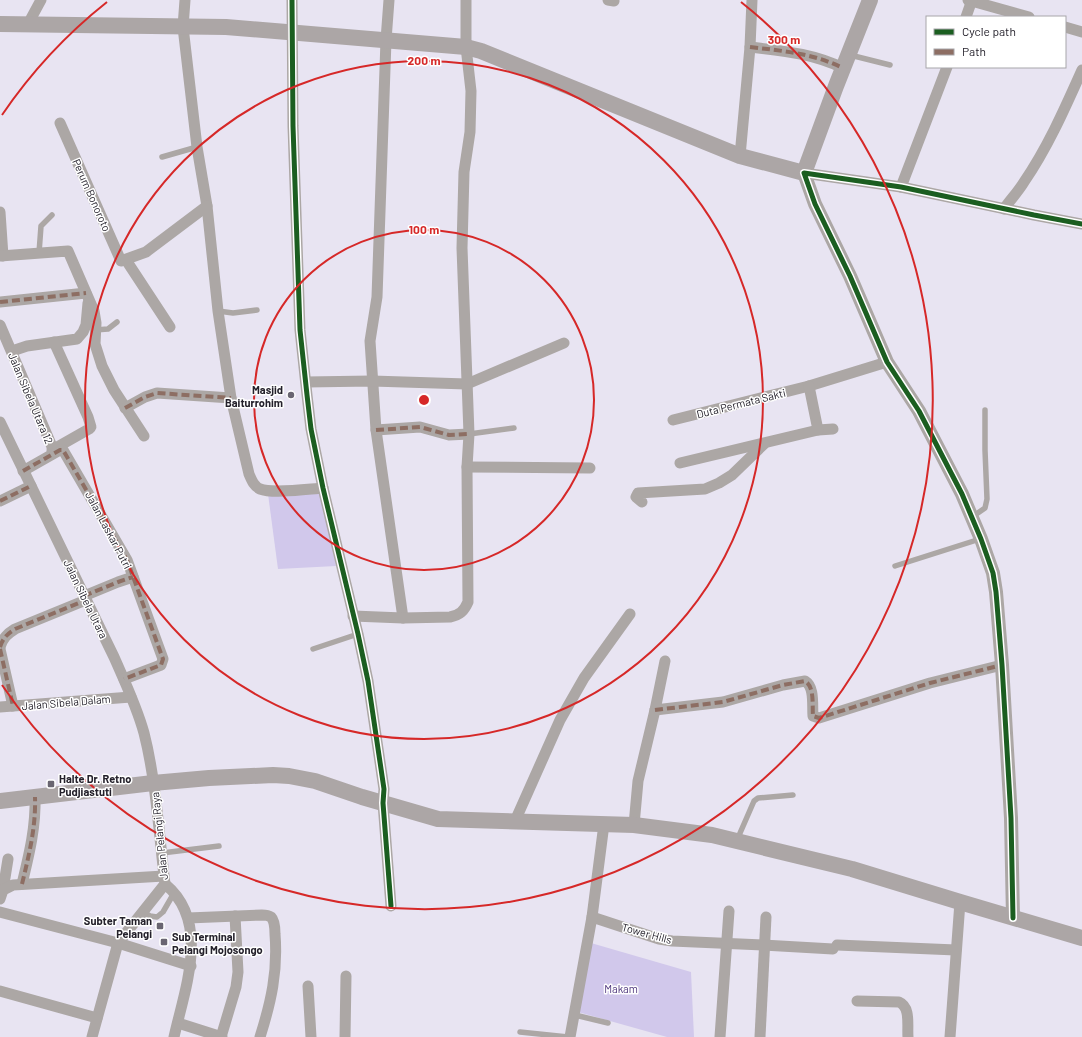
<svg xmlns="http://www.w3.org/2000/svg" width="1082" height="1037" font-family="Barlow,sans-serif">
  <rect width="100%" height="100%" fill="#e8e4f2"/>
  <!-- green -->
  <g fill="#d1c8eb">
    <polygon points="321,490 336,566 278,569 268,494"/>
    <polygon points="591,943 691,972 694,1037 667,1037 578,1012"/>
  </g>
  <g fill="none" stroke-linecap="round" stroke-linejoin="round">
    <!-- service -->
    <g stroke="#aca7a5" stroke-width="5.5">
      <polyline points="850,55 890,65"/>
      <polyline points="162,157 197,147"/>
      <polyline points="39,253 41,226 52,215"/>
      <polyline points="218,311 233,313 257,310"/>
      <polyline points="95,330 108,329 117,322"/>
      <polyline points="469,434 514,428"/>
      <polyline points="972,517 985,508 987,499 985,450 985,410"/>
      <polyline points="895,566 980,539"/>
      <polyline points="313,649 358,634"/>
      <polyline points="737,840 754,801 758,798 793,795"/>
      <polyline points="162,853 219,846"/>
      <polyline points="143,912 150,916 157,917 163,912 174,893"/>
      <polyline points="575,1015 608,1023"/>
      <polyline points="520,1032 568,1037"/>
    </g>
    <!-- minor -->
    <g stroke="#aca7a5" stroke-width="11">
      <path d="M185 0 183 27 197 147 207 206 218 311 231 398 249 474C252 481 254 486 260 489 273 494 308 489 323 488"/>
      <polyline points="292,0 293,126 300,330 307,395 311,429 323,488 358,634 368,681 384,789 383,803 391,906"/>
      <polyline points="389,0 386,40 377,297 370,341 376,430 403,618"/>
      <polyline points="608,0 614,1"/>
      <polyline points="968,0 1029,17"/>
      <polyline points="966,17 972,0"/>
      <polyline points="28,24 41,0"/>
      <polyline points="1065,27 1082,32"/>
      <path d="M750 47C783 51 812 53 843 68"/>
      <polyline points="60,123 121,261 146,252 207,206"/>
      <polyline points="740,156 750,47 752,0"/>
      <polyline points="804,173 901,187 1034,215 1082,224"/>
      <polyline points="901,187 947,67"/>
      <path d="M1004 209C1010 200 1018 192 1024 182 1048 147 1065 108 1082 70"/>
      <polyline points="0,212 3,256"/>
      <polyline points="0,256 68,251 94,311 96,323 95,344 102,366 114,390 144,436"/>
      <polyline points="126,260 170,327"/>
      <polyline points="0,302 86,293"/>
      <polyline points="0,325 53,449"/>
      <polyline points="12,351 27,346 77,339 83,332 86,325 88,303"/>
      <polyline points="306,382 372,381 467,384 564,343"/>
      <polyline points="125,408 145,397 157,393 231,398"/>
      <polyline points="673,420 809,386 887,362"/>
      <path d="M0 422 114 657C125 682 137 707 144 733 156 780 159 835 165 884L118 943 92 1037"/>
      <polyline points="376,430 420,427 449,435 469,434"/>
      <polyline points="818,430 833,429"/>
      <polyline points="52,450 89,429 91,427 88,417 54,342"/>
      <polyline points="680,463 818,430 809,386"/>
      <polyline points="467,467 590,468"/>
      <polyline points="23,471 60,450 63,450 127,560 163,659 161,665 124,679"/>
      <polyline points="0,501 31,486"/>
      <polyline points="642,502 636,497 638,493 705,489 719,483 732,475 764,444"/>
      <polyline points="84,596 118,582 133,577"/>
      <path d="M353 616 403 618 450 617C460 615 464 611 468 602L467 467 469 434 462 248 464 172 470 132 471 91 466 47V0"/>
      <path d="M0 647C3 638 7 634 15 629L86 600"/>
      <polyline points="0,649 13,706"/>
      <polyline points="0,707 131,697"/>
      <path d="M655 710 723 702 783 685 805 681C815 687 812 706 813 716L819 718 930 683 1002 665"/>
      <polyline points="515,821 560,720 584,678 630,614"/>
      <polyline points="634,825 638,781 655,710 665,661"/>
      <path d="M22 884C29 855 36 827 35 797"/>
      <path d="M165 884C211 922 185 988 174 1037"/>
      <polyline points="3,890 8,859"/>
      <polyline points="0,899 3,890 13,885 164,876"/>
      <polyline points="0,912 118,943 191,966"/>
      <polyline points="592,917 659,939 672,941 763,945 833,949"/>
      <path d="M188 918 262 915C265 915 268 915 271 917 275 921 275 929 275 934 278 972 271 1002 260 1037"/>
      <polyline points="837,945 956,950"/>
      <polyline points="308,986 311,1037"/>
      <polyline points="0,991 97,1018"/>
      <path d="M857 1001 899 1002C911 1007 907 1026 908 1037"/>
      <polyline points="178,1023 222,1037"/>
      <polyline points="221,1037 236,987 238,972 235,916"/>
      <polyline points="345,1037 346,976"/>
      <polyline points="570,1037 592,917 604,824"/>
      <polyline points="720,1037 729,911"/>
      <polyline points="760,1037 766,917"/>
      <polyline points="950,1037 960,902"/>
    </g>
    <!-- tertiary -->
    <polyline stroke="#aca7a5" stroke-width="14" points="804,173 815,204 850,276 887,362 919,411 962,494 981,539 993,573 996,592 1002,665 1011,818 1013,918"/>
    <!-- secondary -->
    <g stroke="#aca6a6" stroke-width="16">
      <polyline points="0,24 226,27 466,47 481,51 740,156 804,173 836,86 870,0"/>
      <polyline points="0,801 153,783 209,778 273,775 289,776 315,781 362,797 438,819 634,825 712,835 852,869 960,902 1082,938"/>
    </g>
    <!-- quiet -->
    <g stroke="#8d6e63" stroke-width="4" stroke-dasharray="8 4" stroke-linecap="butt">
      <path d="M750 47C783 51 812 53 843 68"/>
      <polyline points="0,302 86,293"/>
      <polyline points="125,408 145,397 157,393 231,398"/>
      <polyline points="376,430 420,427 449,435 469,434"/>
      <polyline points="23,471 60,450 63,450 127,560 163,659 161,665 124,679"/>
      <polyline points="0,501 31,486"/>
      <polyline points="84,596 118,582 133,577"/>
      <path d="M0 647C3 638 7 634 15 629L86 600"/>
      <polyline points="0,649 13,706"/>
      <path d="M655 710 723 702 783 685 805 681C815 687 812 706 813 716L819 718 930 683 1002 665"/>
      <path d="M22 884C29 855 36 827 35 797"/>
    </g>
    <defs>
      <g id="cycleway">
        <polyline points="292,0 293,126 300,330 307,395 311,429 323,488 358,634 368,681 384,789 383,803 391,906"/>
        <polyline points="1013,918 1011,818 1002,665 996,592 993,573 981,539 962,494 919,411 887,362 850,276 815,204 804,173 901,187 1034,215 1082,224"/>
      </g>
    </defs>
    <!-- cycleway casing -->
    <use href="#cycleway" stroke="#fff" stroke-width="8"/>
    <!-- cycleway -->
    <use href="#cycleway" stroke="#1b5e20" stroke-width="5"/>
  </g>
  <!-- distance rings -->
  <g fill="none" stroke="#d62828" stroke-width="2">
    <circle cx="424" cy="400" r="170"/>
    <circle cx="424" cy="400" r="339"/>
    <path d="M2 115A509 509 0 0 1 107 2M741 2A509 509 0 1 1 2 685"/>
  </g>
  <!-- markers -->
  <g fill="#696571" stroke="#fff" stroke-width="1.5">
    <circle cx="291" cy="395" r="4"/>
    <rect x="47" y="780" width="8" height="8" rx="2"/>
    <rect x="156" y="922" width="8" height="8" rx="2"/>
    <rect x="160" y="938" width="8" height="8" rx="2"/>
  </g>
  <g text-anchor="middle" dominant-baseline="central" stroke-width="3" stroke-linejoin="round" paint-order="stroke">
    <!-- street labels -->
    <g font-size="11" fill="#24212b" stroke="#fff">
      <text transform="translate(92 195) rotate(66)">Perum Bonoroto</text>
      <text transform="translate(31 398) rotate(67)">Jalan Sibela Utara 12</text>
      <text transform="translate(741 403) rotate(-14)">Duta Permata Sakti</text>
      <text transform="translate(109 530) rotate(62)">Jalan Laskar Putri</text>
      <text transform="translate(86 599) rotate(64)">Jalan Sibela Utara</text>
      <text transform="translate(66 702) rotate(-5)">Jalan Sibela Dalam</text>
      <text transform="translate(159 836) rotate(-96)">Jalan Pelangi Raya</text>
      <text transform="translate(647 933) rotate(15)">Tower Hills</text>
    </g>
    <!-- poi labels -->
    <g font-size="11" font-weight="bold" fill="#24212b" stroke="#fff" text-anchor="end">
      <text x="283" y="389">Masjid<tspan x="283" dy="13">Baiturrohim</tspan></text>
      <text x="59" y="778" text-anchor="start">Halte Dr. Retno<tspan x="59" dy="13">Pudjiastuti</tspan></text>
      <text x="152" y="920">Subter Taman<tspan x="152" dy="13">Pelangi</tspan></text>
      <text x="172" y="936" text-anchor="start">Sub Terminal<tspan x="172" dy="13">Pelangi Mojosongo</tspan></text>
    </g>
    <!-- park labels -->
    <g font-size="11" fill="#4b337a" stroke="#fff">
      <text x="621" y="988">Makam</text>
    </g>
  </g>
  <circle cx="424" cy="400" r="6" fill="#d62828" stroke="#fff" stroke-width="2"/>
  <g font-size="12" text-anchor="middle" font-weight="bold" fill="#d62828" stroke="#fff" stroke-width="3" stroke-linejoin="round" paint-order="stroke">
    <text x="784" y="44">300 m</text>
    <text x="424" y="65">200 m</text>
    <text x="424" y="234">100 m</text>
  </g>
  <!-- legend -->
  <rect x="926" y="16" width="140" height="52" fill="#ffffff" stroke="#a7a6aa"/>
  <rect x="934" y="29" width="20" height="6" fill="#1b5e20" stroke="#a7a6aa"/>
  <text x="962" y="36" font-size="12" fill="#24212b">Cycle path</text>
  <rect x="934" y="49" width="20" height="6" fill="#8d6e63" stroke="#a7a6aa"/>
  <text x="962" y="56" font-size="12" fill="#24212b">Path</text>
</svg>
